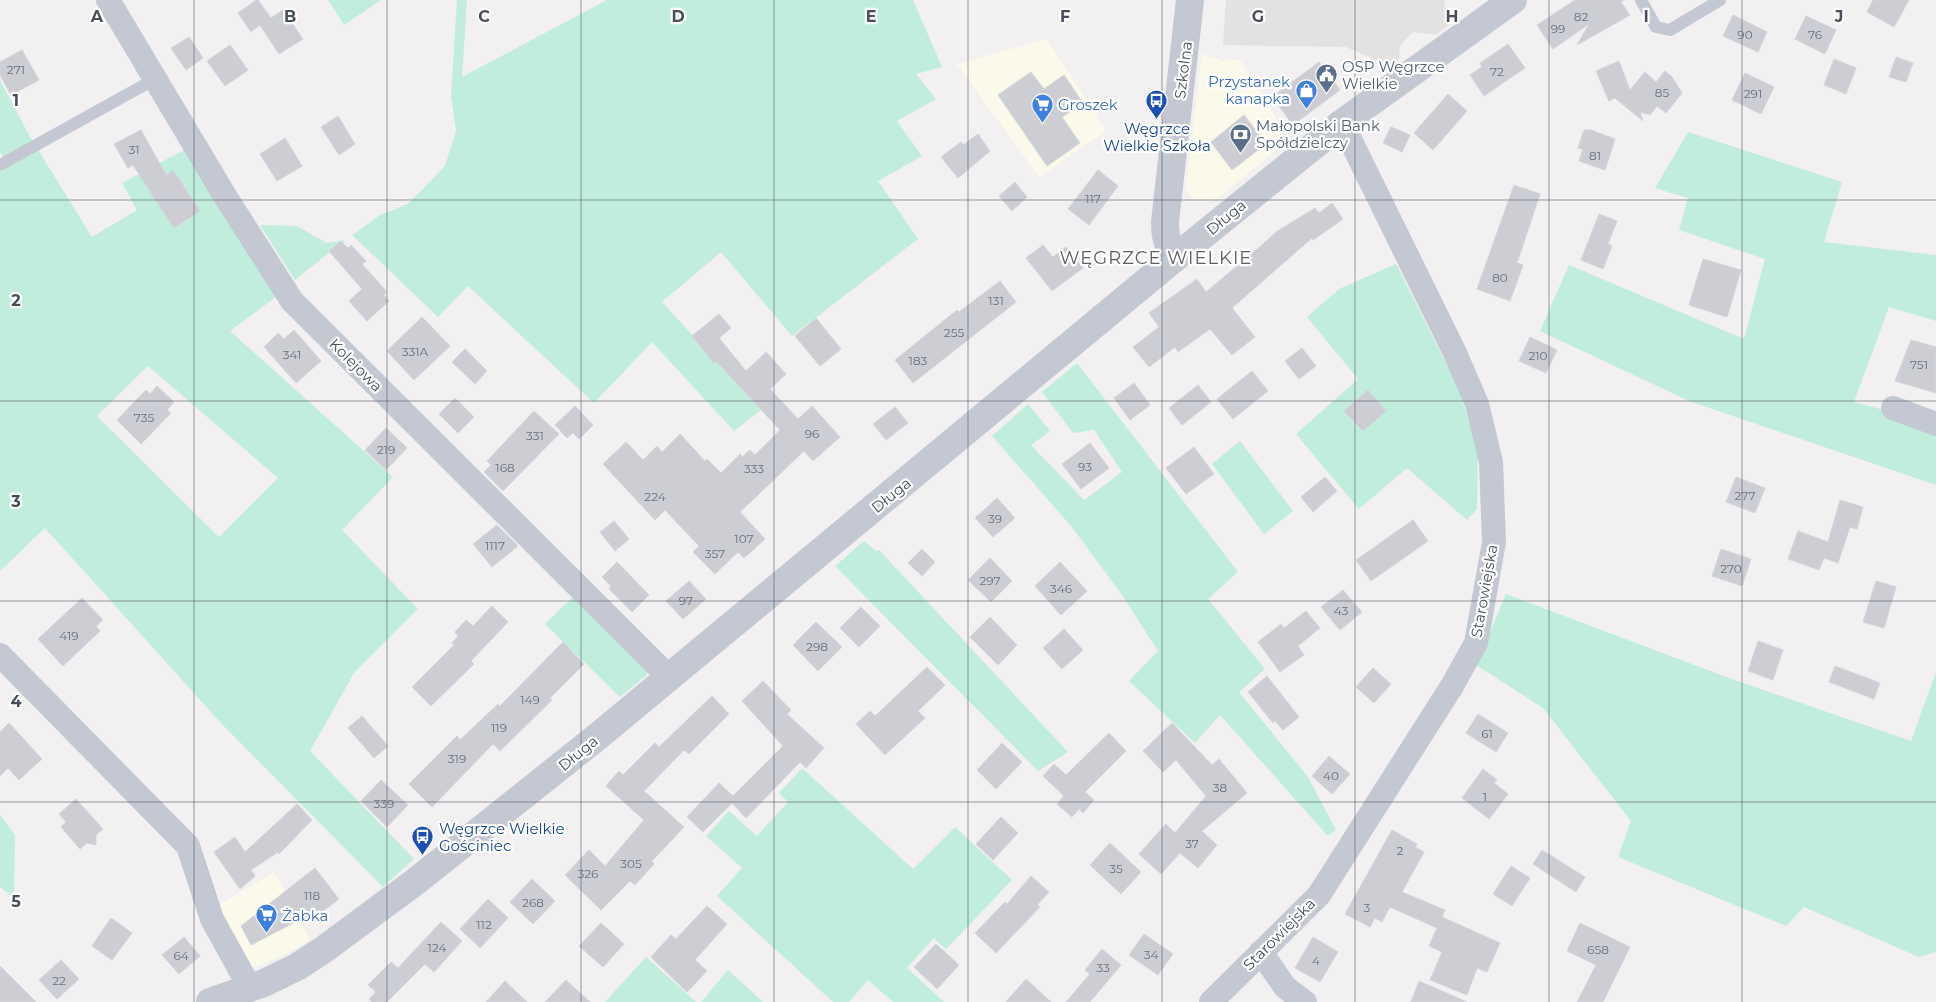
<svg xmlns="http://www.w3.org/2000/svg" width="1936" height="1002" font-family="Montserrat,sans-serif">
  <rect width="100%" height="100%" fill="#f2f0f0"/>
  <!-- commercial -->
  <g fill="#fbfaea">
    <polygon points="1047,39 1106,131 1039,177 957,64"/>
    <polygon points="1202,54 1222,61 1240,60 1289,139 1216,200 1192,199 1186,189"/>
    <polygon points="274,872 310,939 282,956 250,969 217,906"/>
  </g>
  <!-- education -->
  <polygon fill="#e3e1e1" points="1226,0 1445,0 1444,4 1452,23 1436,35 1413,32 1400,46 1399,59 1390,66 1346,47 1223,45"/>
  <!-- green -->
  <g fill="#c1eddd" fill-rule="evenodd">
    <polygon points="328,0 381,0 344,25"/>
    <polygon points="457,0 467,0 462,77 607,0 913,0 942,67 916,74 936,99 897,121 922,156 878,181 918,239 792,336 721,252 662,302 761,410 734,431 652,342 594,403 468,286 438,317 352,235 380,215 408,204 445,166 456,131 451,96"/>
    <path d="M0 80 30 137 92 237 137 210 122 183 188 148 277 296 230 331 393 477 342 530 418 609 354 673 310 751 414 859 383 887 220 722 45 528 0 571V161L4 159 0 152ZM148 366 278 478 219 537 97 416Z"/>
    <polygon points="1688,132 1842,182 1824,242 1936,255 1936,321 1889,307 1854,402 1884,410 1936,433 1936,485 1689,401 1540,331 1569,265 1744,339 1765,259 1679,230 1688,198 1655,188"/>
    <polygon points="260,225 297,226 327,243 345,240 295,280"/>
    <polygon points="1396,264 1458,387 1478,451 1477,509 1467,520 1407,468 1359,509 1296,434 1358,379 1307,317 1339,289"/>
    <polygon points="1077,363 1238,572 1208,599 1265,669 1239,692 1308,777 1336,830 1328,836 1220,715 1195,743 1129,681 1158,651 1122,595 1071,526 992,436 1028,404 1050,431 1031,445 1084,500 1122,472 1094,430 1073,433 1042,392"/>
    <polygon points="1240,441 1293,511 1264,534 1212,464"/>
    <polygon points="864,541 876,551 879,550 1068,752 1038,771 835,566"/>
    <polygon points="1506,594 1726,677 1911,741 1936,672 1936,952 1919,957 1804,907 1786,926 1618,857 1631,821 1543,708 1476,665"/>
    <polygon points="574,596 648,668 647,675 620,697 545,624"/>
    <polygon points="802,768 913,869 955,827 1012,880 946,949 934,938 907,968 944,1002 893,1002 868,980 849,1002 833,1002 717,896 742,868 706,836 729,811 757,836 788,802 779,793"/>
    <polygon points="0,815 15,835 14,898 0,887"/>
    <polygon points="646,957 696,1002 605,1002"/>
    <polygon points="728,970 763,1002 701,1002"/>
  </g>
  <!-- building -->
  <g fill="#cdced4" stroke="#d4d4db">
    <polygon points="256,0 258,0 271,18 283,10 303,39 279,54 260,25 251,32 238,13"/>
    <polygon points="1575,0 1624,0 1621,2 1630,15 1577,45 1589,24 1553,49 1537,25"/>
    <polygon points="1873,0 1909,0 1894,27 1867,12"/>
    <polygon points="1733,15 1767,32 1758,52 1723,36"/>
    <polygon points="1806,16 1836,30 1825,54 1795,39"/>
    <polygon points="189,37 203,58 186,70 171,48"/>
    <polygon points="1508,44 1525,68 1484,96 1470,75 1482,67 1480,63"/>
    <polygon points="230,45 248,70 225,86 207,61"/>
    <polygon points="22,50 39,80 11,95 0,75 0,62"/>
    <polygon points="1896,57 1913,63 1906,82 1889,77"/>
    <polygon points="1834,59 1856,68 1846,94 1824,85"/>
    <polygon points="1619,61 1630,90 1645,72 1656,82 1665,71 1672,77 1682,93 1666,113 1657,106 1650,115 1640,112 1643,121 1615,98 1609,101 1596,71"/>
    <polygon points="1319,62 1340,90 1293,125 1272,97"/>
    <polygon points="1031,72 1044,89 1064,75 1083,103 1062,117 1080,143 1047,166 998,95"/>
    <polygon points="1745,73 1774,87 1761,114 1732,100"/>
    <polygon points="1448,94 1467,111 1433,150 1414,133"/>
    <polygon points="1244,115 1266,144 1232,170 1211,142"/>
    <polygon points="338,116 355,144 339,155 321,127"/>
    <polygon points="1391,127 1410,135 1402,152 1383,143"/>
    <polygon points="141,130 166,175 173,170 200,211 174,228 133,165 128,168 114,144"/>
    <polygon points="1584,130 1591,130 1615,139 1605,170 1579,161 1583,149 1578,148"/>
    <polygon points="978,134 990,151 958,178 941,157 961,142 963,145"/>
    <polygon points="285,138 302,166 277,181 260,154"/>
    <polygon points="1098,170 1118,186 1089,225 1068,209"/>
    <polygon points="1015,182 1027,197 1012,211 999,196"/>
    <polygon points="1514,185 1540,194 1517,263 1523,265 1510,301 1477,289"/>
    <polygon points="1332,203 1343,219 1313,240 1312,238 1232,308 1255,337 1232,355 1210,329 1178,352 1175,347 1149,367 1133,347 1159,327 1149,313 1197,279 1206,292 1262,245 1276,232 1315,208 1319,213"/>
    <polygon points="1599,214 1617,221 1608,244 1612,246 1603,269 1581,260"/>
    <polygon points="341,241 348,248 351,245 366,261 362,264 387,292 384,295 389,301 367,321 349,301 362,289 329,251"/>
    <polygon points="1043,245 1053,257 1066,247 1083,268 1052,291 1026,258"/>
    <polygon points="1703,259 1741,270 1727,317 1689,305"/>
    <polygon points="1000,281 1016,302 913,383 895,360 957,310 959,312"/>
    <polygon points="719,314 731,328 719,338 746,371 766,352 786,374 770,389 798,419 812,406 840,437 813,461 804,451 740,512 765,539 744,558 738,552 715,574 693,552 699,546 665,510 655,520 603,464 626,442 643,460 657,446 662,452 680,434 705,461 707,459 721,473 740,454 742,457 750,450 755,455 780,430 716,361 714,363 692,336"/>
    <polygon points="422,317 450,346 414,380 387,351"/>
    <polygon points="816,318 841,349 820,366 795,336"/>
    <polygon points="294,330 321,361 296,383 264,347 278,333 284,339"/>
    <polygon points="1530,337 1557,350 1546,373 1519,361"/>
    <polygon points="1911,340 1936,347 1936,393 1895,381"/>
    <polygon points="1302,348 1316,366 1299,379 1285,361"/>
    <polygon points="465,349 487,371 475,384 452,362"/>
    <polygon points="1252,371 1268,391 1233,419 1217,399"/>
    <polygon points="1134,383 1150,405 1130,420 1114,398"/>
    <polygon points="1198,385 1211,402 1182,425 1169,408"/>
    <polygon points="157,386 174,402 167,410 171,413 141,444 117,420 146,390 150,394"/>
    <polygon points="1368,390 1386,411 1363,431 1344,411"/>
    <polygon points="455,398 474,417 458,433 439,414"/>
    <polygon points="575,406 593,425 579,439 573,433 567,438 555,425"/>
    <polygon points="895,407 908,423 886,440 873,424"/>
    <polygon points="534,411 559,434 503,491 484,472 491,465 487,461"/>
    <polygon points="386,428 407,448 386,470 365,450"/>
    <polygon points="1090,443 1109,468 1081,489 1062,464"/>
    <polygon points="1194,447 1214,474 1186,494 1166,468"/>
    <polygon points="1325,477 1337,491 1313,512 1301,497"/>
    <polygon points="1736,477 1765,488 1755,513 1726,502"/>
    <polygon points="997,498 1015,518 993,537 975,518"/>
    <polygon points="1840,500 1863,507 1857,529 1850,527 1838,563 1824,558 1819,570 1788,559 1798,531 1828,542"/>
    <polygon points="1413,520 1428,541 1371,581 1356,560"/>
    <polygon points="614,521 629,539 615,551 600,532"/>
    <polygon points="497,525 518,546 492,567 473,544"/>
    <polygon points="922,549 935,562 922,576 908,563"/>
    <polygon points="1721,549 1751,559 1742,586 1712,576"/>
    <polygon points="990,558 1012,581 991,602 968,580"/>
    <polygon points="617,562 649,595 632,612 609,589 611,586 602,577"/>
    <polygon points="1060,562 1087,591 1061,615 1035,586"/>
    <polygon points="689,581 706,599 683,619 666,601"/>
    <polygon points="1876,581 1896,587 1884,628 1863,622"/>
    <polygon points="1343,590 1362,612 1340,630 1321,607"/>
    <polygon points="82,598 103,620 96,626 100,631 63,666 38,639"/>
    <polygon points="492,606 508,622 471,661 474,664 431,706 412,687 454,645 452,643 458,636 455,632 466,620 473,626"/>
    <polygon points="861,607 880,626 859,647 840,628"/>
    <polygon points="1306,611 1320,628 1298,646 1304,655 1280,672 1258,642 1281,624 1284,628"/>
    <polygon points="990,617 1017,645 998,665 970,637"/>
    <polygon points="816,622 842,647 818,671 793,645"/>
    <polygon points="1064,629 1083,650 1062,669 1043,648"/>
    <polygon points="1758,641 1783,650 1773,680 1748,671"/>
    <polygon points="563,642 584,664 550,698 552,700 500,751 493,744 432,807 409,784 457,736 460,740 498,704 500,706"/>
    <polygon points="1835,666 1880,683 1874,699 1829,682"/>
    <polygon points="927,667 945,685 918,711 925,718 885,755 856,724 870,711 875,716"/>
    <polygon points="1373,668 1391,684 1374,703 1356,687"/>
    <polygon points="1267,676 1299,717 1283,730 1275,721 1273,723 1248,692"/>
    <polygon points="763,681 791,710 787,714 824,748 806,768 800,762 746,818 732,803 703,832 687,817 719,783 733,796 783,746 742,701"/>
    <polygon points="712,696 729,714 689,754 684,750 644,791 684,827 652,861 654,864 635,885 630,881 601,910 565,875 589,850 605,866 644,820 606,786 619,771 623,775 655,743 659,747"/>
    <polygon points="1478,714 1508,733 1496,752 1466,733"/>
    <polygon points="362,716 388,746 374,758 348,728"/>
    <polygon points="9,723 42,759 19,780 8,768 0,776 0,732"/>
    <polygon points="1172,723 1212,765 1219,759 1247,793 1202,831 1217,845 1198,868 1180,853 1161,874 1139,854 1166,824 1175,833 1206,796 1176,760 1163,772 1143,751"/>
    <polygon points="1109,733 1126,751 1085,792 1094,800 1083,813 1079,809 1072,817 1057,804 1064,796 1043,776 1054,764 1066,775"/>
    <polygon points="1002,743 1022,762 996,789 977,770"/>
    <polygon points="1329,756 1350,774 1332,794 1312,776"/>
    <polygon points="1483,769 1497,780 1494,783 1508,794 1489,819 1462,798"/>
    <polygon points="381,780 408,805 387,827 361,801"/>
    <polygon points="76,799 103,829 96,835 96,845 87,843 80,849 61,827 66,822 59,814"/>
    <polygon points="297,804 312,820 279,854 278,852 251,870 255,876 240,889 214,852 235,837 245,852"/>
    <polygon points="1001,817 1018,833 993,860 976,844"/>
    <polygon points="1392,830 1417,844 1415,847 1424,852 1402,892 1445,910 1442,917 1500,943 1487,972 1477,968 1467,995 1430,980 1442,952 1429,946 1437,928 1390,907 1382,922 1375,918 1370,927 1345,914"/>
    <polygon points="1110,843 1141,872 1121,894 1090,865"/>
    <polygon points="1542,850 1585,877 1576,892 1533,864"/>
    <polygon points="1511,866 1530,878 1512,906 1493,894"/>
    <polygon points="315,868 339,899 309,922 305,917 251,945 241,926"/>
    <polygon points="1031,876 1049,892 1037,905 1040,907 996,953 975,933 1005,902 1007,904"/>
    <polygon points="532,879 555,901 533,924 510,902"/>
    <polygon points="488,899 508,918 480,948 460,929"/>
    <polygon points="707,906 727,924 695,960 707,971 687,992 651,957 671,935 676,939"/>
    <polygon points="111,918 132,933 112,960 92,946"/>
    <polygon points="441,922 462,941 434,972 425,964 387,1002 372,1002 369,999 376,992 368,985 391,962 398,968"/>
    <polygon points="601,923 624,944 603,967 579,946"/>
    <polygon points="1580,923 1630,947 1603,1002 1577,1002 1596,965 1567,951"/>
    <polygon points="1144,934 1173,954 1158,975 1129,955"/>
    <polygon points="184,937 200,956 179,974 162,955"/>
    <polygon points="1313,937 1338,952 1320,982 1295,968"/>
    <polygon points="936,944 959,965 937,989 914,967"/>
    <polygon points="1102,949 1121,965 1090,1002 1066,1002 1090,974 1085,970"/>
    <polygon points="61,960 79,979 57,999 39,980"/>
    <polygon points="0,966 36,1002 0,1002"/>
    <polygon points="1026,979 1051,1002 1006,1002"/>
    <polygon points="566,980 590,1002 545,1002"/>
    <polygon points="505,981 527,1002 486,1002"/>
    <polygon points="1419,981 1467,1002 1411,1002"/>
  </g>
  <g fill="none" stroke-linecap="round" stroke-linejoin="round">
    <!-- service -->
    <g stroke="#c4c8d3" stroke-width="12">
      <polyline points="1641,0 1656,27 1670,30 1720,0"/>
      <polyline points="0,165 155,79"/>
    </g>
    <!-- minor -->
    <g stroke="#c4c8d3" stroke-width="24">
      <polyline points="108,0 225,196 292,301 670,678"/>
      <polyline points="1893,408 1936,424"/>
      <polyline points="0,655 188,846 212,919 250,988"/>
      <polyline points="1261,952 1285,987 1305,1002"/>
      <polyline points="1211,1002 1319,895 1452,686 1476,643 1494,542 1491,462 1477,404 1455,353 1342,123"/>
    </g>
    <!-- tertiary -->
    <g stroke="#c4c8d3" stroke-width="28">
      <path d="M1176 257C1167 245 1165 237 1165 222L1190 0"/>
      <polyline points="210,1002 264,983 297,967 323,950 415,882 597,737 1176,257 1342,123 1513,0"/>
    </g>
  </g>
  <!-- grid -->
  <path fill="none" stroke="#484e5c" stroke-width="1" stroke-opacity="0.55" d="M194 0V1002M387 0V1002M581 0V1002M774 0V1002M968 0V1002M1162 0V1002M1355 0V1002M1549 0V1002M1742 0V1002M0 200H1936M0 401H1936M0 601H1936M0 802H1936"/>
  <!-- icons -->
  <defs>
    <symbol id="civic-pin" viewBox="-11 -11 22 30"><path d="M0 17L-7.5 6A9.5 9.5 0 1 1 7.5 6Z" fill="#5c6f8a" stroke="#fff"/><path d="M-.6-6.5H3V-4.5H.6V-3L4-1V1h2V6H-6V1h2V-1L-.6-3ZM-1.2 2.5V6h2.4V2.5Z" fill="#fff"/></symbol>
    <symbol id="shop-pin" viewBox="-11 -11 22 30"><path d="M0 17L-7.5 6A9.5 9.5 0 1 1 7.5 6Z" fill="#3f7fe0" stroke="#fff"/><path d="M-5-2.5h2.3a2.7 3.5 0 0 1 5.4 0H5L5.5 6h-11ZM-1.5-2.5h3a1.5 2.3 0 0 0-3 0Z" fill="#fff"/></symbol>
    <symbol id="bus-pin" viewBox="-11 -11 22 30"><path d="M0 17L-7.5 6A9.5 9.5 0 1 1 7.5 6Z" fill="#1a4fb4" stroke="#fff"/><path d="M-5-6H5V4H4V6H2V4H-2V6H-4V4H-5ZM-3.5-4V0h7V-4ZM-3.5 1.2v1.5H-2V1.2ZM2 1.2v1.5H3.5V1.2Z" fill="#fff"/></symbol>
    <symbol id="supermarket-pin" viewBox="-11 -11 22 30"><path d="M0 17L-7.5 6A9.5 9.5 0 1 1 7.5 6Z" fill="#3f7fe0" stroke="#fff"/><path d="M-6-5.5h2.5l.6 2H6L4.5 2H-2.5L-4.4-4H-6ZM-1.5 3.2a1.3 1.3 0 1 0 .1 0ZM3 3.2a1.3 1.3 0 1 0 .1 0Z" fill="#fff"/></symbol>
    <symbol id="bank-pin" viewBox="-11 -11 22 30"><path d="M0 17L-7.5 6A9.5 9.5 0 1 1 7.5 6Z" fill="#5c6f8a" stroke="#fff"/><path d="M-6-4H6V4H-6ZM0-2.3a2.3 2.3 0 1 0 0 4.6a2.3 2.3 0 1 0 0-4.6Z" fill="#fff"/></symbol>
  </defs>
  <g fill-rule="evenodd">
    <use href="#civic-pin" x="1314" y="62" width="25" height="34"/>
    <use href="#shop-pin" x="1294" y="78" width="25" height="34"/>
    <use href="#bus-pin" x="1144" y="88" width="25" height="34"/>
    <use href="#supermarket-pin" x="1030" y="92" width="25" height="34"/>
    <use href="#bank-pin" x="1228" y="122" width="25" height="34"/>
    <use href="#bus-pin" x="410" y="824" width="25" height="34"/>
    <use href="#supermarket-pin" x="254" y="902" width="25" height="34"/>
  </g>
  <g text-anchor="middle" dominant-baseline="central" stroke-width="4.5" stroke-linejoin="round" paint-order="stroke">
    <!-- number labels -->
    <g font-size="12" fill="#696e7a">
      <text x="1581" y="16">82</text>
      <text x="1558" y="28">99</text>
      <text x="1745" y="34">90</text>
      <text x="1815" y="34">76</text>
      <text x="16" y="69">271</text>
      <text x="1497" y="71">72</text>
      <text x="1662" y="92">85</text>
      <text x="1753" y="93">291</text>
      <text x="134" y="149">31</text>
      <text x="1595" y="155">81</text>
      <text x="1093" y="198">117</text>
      <text x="1500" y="277">80</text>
      <text x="996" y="300">131</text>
      <text x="954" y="332">255</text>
      <text x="415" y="351">331A</text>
      <text x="292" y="354">341</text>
      <text x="1538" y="355">210</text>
      <text x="918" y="360">183</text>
      <text x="1919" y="364">751</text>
      <text x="144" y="417">735</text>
      <text x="812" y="433">96</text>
      <text x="535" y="435">331</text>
      <text x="386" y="449">219</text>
      <text x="1085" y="466">93</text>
      <text x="505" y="467">168</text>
      <text x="754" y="468">333</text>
      <text x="1745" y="495">277</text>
      <text x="655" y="496">224</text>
      <text x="995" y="518">39</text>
      <text x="744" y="538">107</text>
      <text x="495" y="545">1117</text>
      <text x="715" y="553">357</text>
      <text x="1731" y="568">270</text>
      <text x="990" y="580">297</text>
      <text x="1061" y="588">346</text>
      <text x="686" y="600">97</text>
      <text x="1341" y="610">43</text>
      <text x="69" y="635">419</text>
      <text x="817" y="646">298</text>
      <text x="530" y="699">149</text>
      <text x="499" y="727">119</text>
      <text x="1487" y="733">61</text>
      <text x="457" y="758">319</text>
      <text x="1331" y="775">40</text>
      <text x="1220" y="787">38</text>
      <text x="1485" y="796">1</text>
      <text x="384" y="803">339</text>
      <text x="1192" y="843">37</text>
      <text x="1400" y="850">2</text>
      <text x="631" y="863">305</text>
      <text x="1116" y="868">35</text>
      <text x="588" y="873">326</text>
      <text x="312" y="895">118</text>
      <text x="533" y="902">268</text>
      <text x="1367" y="907">3</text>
      <text x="484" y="924">112</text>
      <text x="437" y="947">124</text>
      <text x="1598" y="949">658</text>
      <text x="1151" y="954">34</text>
      <text x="181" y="955">64</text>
      <text x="1316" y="960">4</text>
      <text x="1103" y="967">33</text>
      <text x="59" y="980">22</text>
    </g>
    <!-- service labels -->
    <g font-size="15" fill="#4e5e75" stroke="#fff" text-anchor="start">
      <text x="1342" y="66">OSP Węgrzce<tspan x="1342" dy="17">Wielkie</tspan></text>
      <text x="1256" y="125">Małopolski Bank<tspan x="1256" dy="17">Spółdzielczy</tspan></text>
    </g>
    <!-- street labels -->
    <g font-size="15" fill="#484e5c" stroke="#fff">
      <text transform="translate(1183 70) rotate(-83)">Szkolna</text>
      <text transform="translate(1226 217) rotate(-39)">Długa</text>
      <text transform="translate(356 365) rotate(45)">Kolejowa</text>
      <text transform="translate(891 495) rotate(-39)">Długa</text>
      <text transform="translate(1484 591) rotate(-80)">Starowiejska</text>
      <text transform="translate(578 753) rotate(-39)">Długa</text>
      <text transform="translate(1279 934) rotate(-45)">Starowiejska</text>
    </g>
    <!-- shop labels -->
    <g font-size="15" fill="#366cbe" stroke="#fff" text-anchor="start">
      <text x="1290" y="81" text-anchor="end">Przystanek<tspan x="1290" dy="17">kanapka</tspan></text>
      <text x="1058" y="104">Groszek</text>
      <text x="282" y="915">Żabka</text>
    </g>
    <!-- transit labels -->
    <g font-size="15" fill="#164399" stroke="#fff">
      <text x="1157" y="128">Węgrzce<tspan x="1157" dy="17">Wielkie Szkoła</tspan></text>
      <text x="439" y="828" text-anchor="start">Węgrzce Wielkie<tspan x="439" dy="17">Gościniec</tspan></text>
    </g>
    <!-- quarter labels -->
    <g font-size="18" letter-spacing="1" fill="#5c5e64" stroke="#fff">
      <text x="1156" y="258">WĘGRZCE WIELKIE</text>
    </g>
  </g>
  <g font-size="16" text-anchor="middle" font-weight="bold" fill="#484e5c" stroke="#fff" stroke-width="4.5" stroke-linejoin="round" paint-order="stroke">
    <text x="97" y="22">A</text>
    <text x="290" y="22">B</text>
    <text x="484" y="22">C</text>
    <text x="678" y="22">D</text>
    <text x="871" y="22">E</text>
    <text x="1065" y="22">F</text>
    <text x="1258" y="22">G</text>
    <text x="1452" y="22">H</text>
    <text x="1646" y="22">I</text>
    <text x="1839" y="22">J</text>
    <text x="16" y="106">1</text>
    <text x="16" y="306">2</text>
    <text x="16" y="507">3</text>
    <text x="16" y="707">4</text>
    <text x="16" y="907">5</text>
  </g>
</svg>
